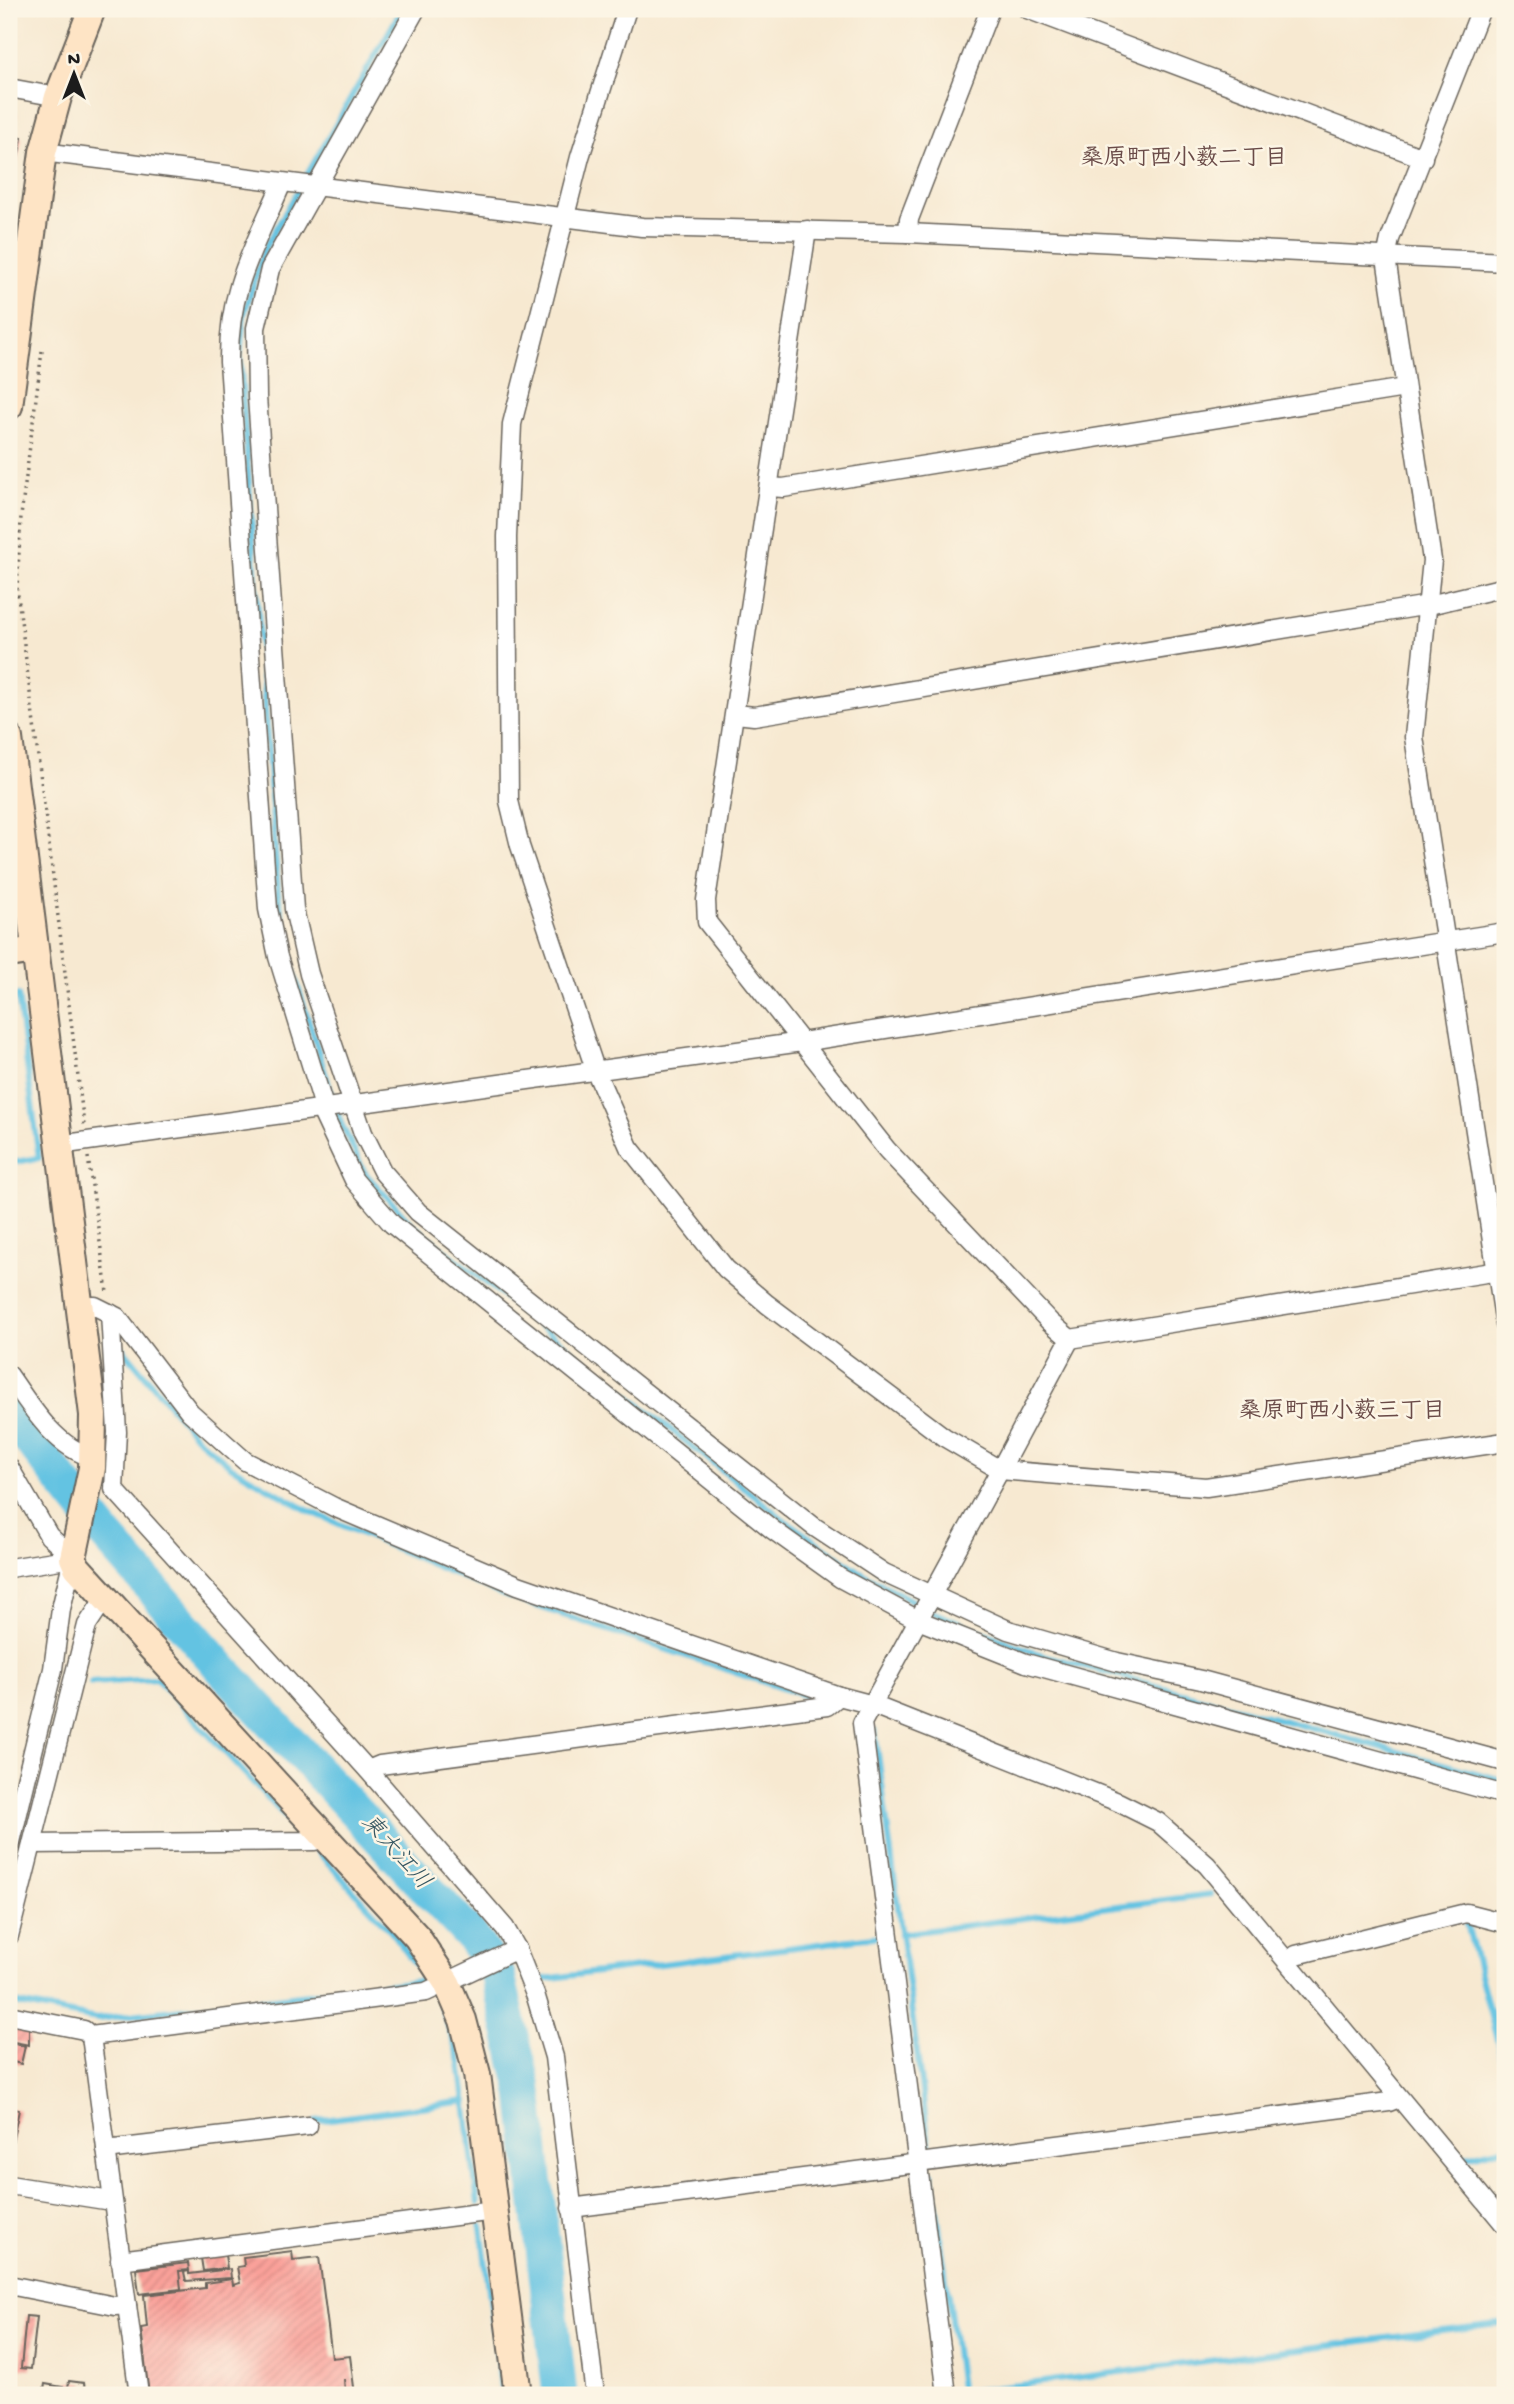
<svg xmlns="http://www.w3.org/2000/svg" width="1514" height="2404" font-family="'Gochi Hand','Klee One',sans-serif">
  <defs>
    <pattern id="building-hatch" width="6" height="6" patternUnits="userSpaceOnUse" patternTransform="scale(1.75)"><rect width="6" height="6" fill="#faa19a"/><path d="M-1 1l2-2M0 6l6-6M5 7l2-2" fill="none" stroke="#d68a84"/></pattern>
  </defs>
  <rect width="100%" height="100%" fill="#fcf5e5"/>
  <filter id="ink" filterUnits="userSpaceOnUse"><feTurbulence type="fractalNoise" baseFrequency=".0143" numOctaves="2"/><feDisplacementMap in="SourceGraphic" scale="14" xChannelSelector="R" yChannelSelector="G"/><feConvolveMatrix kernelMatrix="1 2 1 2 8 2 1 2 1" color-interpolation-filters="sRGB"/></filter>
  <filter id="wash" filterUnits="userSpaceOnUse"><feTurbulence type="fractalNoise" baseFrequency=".00686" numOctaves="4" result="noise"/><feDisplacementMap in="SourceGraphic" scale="28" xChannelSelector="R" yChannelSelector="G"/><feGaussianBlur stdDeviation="1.57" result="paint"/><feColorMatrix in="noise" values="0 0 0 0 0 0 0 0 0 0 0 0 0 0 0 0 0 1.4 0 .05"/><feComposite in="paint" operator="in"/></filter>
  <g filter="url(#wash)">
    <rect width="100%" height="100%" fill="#f7e9d1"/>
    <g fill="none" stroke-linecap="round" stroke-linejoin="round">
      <!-- stream -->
      <g stroke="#63c3e2" stroke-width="6">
        <polyline points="402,9 264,250 244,315 240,357 278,892 289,958 341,1123 365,1173 412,1224 787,1522 859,1571 932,1612 1036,1653 1505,1781"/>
        <polyline points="9,1163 39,1158 18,995"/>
        <polyline points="123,1349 196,1437 232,1467 307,1510 503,1595 820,1701"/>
        <polyline points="91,1683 157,1679 301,1834"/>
        <polyline points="875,1731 930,2152"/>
        <polyline points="1466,1920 1505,2071"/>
        <polyline points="900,1934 1211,1894"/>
        <polyline points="544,1979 881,1936"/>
        <polyline points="440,2001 460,2062 478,2203"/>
        <polyline points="9,2002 97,2019 427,1980 389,1929 318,1852"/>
        <polyline points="316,2121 466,2101"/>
        <polyline points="1463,2158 1505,2147"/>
        <polyline points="932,2173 961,2395"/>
        <polyline points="481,2226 502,2395"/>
        <polyline points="955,2393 1505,2323"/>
        <polyline points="936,2395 938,2395"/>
      </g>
      <!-- river -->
      <polyline stroke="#63c3e2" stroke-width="35" points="9,1414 108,1538 224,1671 472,1937 498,1976 525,2092 560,2395"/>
    </g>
    <g id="blocks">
      <!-- building -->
      <g fill="url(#building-hatch)">
        <polygon points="9,111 17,113 13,134 9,133"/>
        <polygon points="9,135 22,138 17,163 9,161"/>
        <polygon points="9,2023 29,2027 29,2045 9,2041"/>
        <polygon points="9,2043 25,2046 21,2064 9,2061"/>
        <polygon points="9,2108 19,2110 12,2143 9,2143"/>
        <polygon points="292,2251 293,2260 319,2257 332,2358 350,2356 355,2395 346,2395 344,2379 345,2395 149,2395 141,2328 147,2327 144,2295 205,2288 205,2283 232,2279 233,2285 240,2283 237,2267 244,2266 243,2257"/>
        <polygon points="225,2255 227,2268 203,2271 201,2258"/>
        <polygon points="188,2263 189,2270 179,2271 181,2289 139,2294 136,2269"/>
        <polygon points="230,2269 231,2278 186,2281 184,2272 189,2271 189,2274"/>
        <polygon points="26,2316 37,2317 31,2369 21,2368"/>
        <polygon points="69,2381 84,2383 86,2395 43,2395 45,2384 68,2388"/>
      </g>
    </g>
  </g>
  <g filter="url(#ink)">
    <use href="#blocks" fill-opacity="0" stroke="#69645b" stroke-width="2"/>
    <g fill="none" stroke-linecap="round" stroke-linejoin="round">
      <defs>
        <g id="street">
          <polyline points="416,9 270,269 256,328 257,397 294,909 309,974 363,1133 382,1171 418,1212 813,1526 884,1573 1008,1630 1117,1662 1201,1680 1505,1762"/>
          <polyline points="627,9 580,157 512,424 507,537 509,801 520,846 596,1072 629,1147 726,1269 767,1304 944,1437 1000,1470 1070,1339"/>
          <polyline points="1027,9 1423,158"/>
          <polyline points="1481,9 1390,239 1386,258 1432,560 1414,737 1505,1325"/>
          <polyline points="9,88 58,97"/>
          <polyline points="43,152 642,227 908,233 1505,262"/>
          <path d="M282 183C254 248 228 288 229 362L268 909 278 957 325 1110"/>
          <polyline points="807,230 706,900 707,922 887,1150 1050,1322 1070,1339 1505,1270"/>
          <polyline points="908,233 909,219 990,9"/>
          <polyline points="770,487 783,488 1405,388"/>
          <polyline points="736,714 754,716 1429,605 1505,587"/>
          <polyline points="321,1110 354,1180 392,1224 773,1530 840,1578 918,1620 1026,1663 1505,1795"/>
          <polyline points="59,1145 802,1042 1505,932"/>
          <polyline points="79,1306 95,1306 117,1317 190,1412 245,1461 334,1507 518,1585 839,1696 873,1705 1118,1802 1158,1822 1207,1865 1505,2225"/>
          <path d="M9 1375C29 1404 56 1449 93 1457"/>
          <polyline points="9,1467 49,1536 73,1558"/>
          <polyline points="9,1568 73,1558"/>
          <polyline points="368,1770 380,1765 827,1706 839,1696"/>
          <polyline points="32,1844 315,1841 324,1835"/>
          <polyline points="9,1850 53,1669 61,1609 73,1558"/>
          <polyline points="9,1936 87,1625 105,1598"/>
          <polyline points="517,1949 536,1997 554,2057 595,2395"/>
          <polyline points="1288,1962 1296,1955 1466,1913 1505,1923"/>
          <polyline points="9,2015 84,2030 91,2036 426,1992 517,1949 505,1928 368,1770 114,1489 117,1432 110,1313"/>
          <polyline points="91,2036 139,2395"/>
          <polyline points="106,2150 308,2126"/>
          <polyline points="9,2185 111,2201"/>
          <polyline points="571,2208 1389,2102 1399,2098"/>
          <polyline points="120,2260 494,2211"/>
          <polyline points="9,2285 115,2306 127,2305"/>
          <polyline points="947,2395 862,1723 1000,1470 1206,1487 1505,1442"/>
        </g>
        <g id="secondary">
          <polyline points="9,406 43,152 58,97 92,9"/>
          <polyline points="9,738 93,1415 92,1468 73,1558 77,1567 417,1937 447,1983 463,2020 477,2074 518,2395"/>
          <polyline points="9,954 35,950"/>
        </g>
      </defs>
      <!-- street casing -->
      <use href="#street" stroke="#69645b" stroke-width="21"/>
      <!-- secondary casing -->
      <use href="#secondary" stroke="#69645b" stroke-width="30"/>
      <!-- path -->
      <g stroke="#69645b" stroke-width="3.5" stroke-dasharray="2 5" stroke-linecap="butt">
        <polyline points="42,351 21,516 17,588 84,1125"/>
        <polyline points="88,1157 107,1292"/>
      </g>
      <!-- street -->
      <use href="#street" stroke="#fff" stroke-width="18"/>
      <!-- secondary -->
      <use href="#secondary" stroke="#fee4c5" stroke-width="26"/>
    </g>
  </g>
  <g text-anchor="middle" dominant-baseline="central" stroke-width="5" stroke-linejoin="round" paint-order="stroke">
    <!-- neighbourhood labels -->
    <g font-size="23" font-weight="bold" fill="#6a4b48" stroke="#fcf5e5">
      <text x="1184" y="159">桑原町西小薮二丁目</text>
      <text x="1342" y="1412">桑原町西小薮三丁目</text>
    </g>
    <!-- water labels -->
    <g font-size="23" font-style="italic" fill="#355661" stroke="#fcf5e5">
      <text transform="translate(395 1853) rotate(48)">東大江川</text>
    </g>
  </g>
  <!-- margin -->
  <rect width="1514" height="2404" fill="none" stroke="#fcf5e5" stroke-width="35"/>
  <!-- north arrow -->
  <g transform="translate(74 74)" stroke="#fcf5e5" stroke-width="5" paint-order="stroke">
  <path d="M0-5L12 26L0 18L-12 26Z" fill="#1c1c1c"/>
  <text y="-10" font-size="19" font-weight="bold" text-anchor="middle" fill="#1c1c1c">N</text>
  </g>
</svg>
